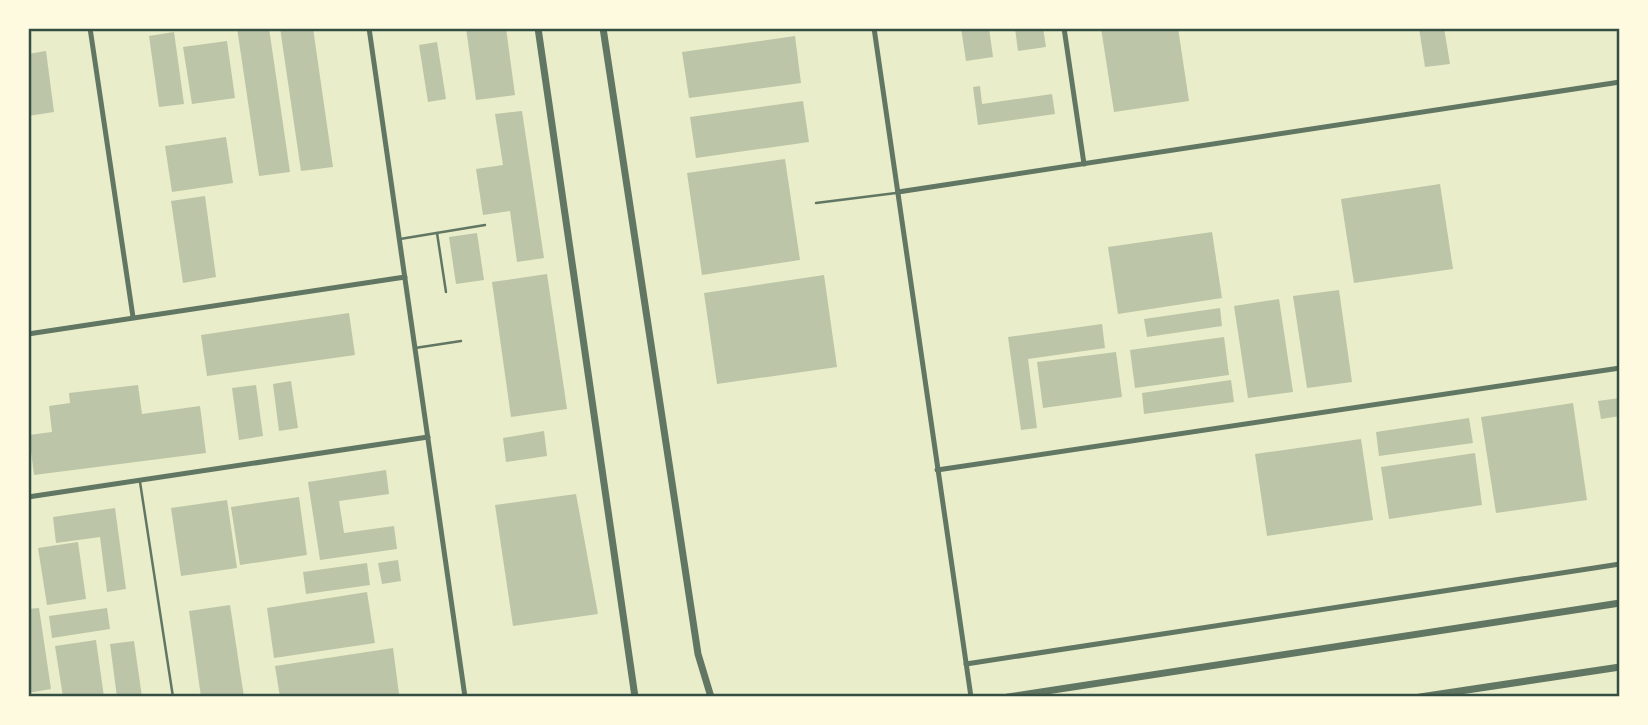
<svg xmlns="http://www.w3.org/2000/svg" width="1648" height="725" font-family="Raleway,sans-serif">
  <rect width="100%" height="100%" fill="#e9edc9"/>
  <!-- building -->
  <g fill="#bcc5a7">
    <polygon points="237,28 269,28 290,172 259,176"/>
    <polygon points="280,28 313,28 333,167 301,171"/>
    <polygon points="466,28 506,28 515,95 476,100"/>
    <polygon points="961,28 989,28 993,57 966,61"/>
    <polygon points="1015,28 1043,28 1046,47 1018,51"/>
    <polygon points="1101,28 1178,28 1189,101 1114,112"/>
    <polygon points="1419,28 1444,28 1450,64 1425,67"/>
    <polygon points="174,32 184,104 159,107 149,36"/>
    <polygon points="795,36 801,83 689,98 682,52"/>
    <polygon points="227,41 235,98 192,104 183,47"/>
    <polygon points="437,42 446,99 428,102 419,45"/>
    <polygon points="46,51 54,112 28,116 28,54"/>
    <polygon points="980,86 982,104 1052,94 1055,114 978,125 973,87"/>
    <polygon points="803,101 809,142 696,158 690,117"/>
    <polygon points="522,111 544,258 517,262 510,211 483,215 476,169 503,165 495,114"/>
    <polygon points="226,137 233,183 172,192 165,146"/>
    <polygon points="785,159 800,260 702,275 687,173"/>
    <polygon points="1440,184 1453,269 1354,283 1341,199"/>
    <polygon points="205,196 216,277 183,283 171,201"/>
    <polygon points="1212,232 1222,298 1118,314 1108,247"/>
    <polygon points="477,233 484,280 456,284 449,237"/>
    <polygon points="547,274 567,409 511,417 492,282"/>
    <polygon points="824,275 837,367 717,384 704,293"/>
    <polygon points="1339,290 1352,382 1307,388 1293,296"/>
    <polygon points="1279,299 1293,392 1248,398 1234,306"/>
    <polygon points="1220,308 1222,326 1147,337 1144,319"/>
    <polygon points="349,313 355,355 207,376 201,335"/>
    <polygon points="1102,324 1105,348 1028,359 1037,428 1021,430 1008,337"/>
    <polygon points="1224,337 1229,375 1135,388 1130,350"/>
    <polygon points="1116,352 1122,397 1043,408 1037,362"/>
    <polygon points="1231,380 1234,402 1144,414 1142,393"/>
    <polygon points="291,381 298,428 279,431 273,384"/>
    <polygon points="138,385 142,414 200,406 206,453 34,475 29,435 52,432 49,406 70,403 69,393"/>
    <polygon points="256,385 263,436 239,440 232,388"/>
    <polygon points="1620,398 1620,416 1601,419 1598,401"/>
    <polygon points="1573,403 1587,500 1496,513 1481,417"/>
    <polygon points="1469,418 1473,443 1379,456 1376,432"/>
    <polygon points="544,431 547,456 506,462 503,438"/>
    <polygon points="1361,439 1373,520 1267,536 1255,454"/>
    <polygon points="1475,453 1482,505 1389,519 1381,467"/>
    <polygon points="386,470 389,494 339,501 344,533 394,526 397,549 320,560 308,482"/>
    <polygon points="576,494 598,614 513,626 495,505"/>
    <polygon points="299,497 307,555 240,565 231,507"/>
    <polygon points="227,500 237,568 181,576 171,508"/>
    <polygon points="115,508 126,589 107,592 100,537 56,543 53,517"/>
    <polygon points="78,542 86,599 47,605 38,548"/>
    <polygon points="398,560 401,581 382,584 378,563"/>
    <polygon points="367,563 370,585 306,594 303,572"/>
    <polygon points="367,592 375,643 274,658 267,608"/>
    <polygon points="230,605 244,697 201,697 189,611"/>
    <polygon points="39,608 51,689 28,693 28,609"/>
    <polygon points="107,608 110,629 52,638 49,616"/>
    <polygon points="96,640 104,697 63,697 55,646"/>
    <polygon points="134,641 142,697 117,697 110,644"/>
    <polygon points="393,648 399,694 379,697 280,697 275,666"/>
  </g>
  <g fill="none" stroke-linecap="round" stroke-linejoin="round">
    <!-- service -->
    <g stroke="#617663" stroke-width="2.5">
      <polyline points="816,203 896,193"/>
      <polyline points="437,233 446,292"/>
      <polyline points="400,239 485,225"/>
      <polyline points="415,348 461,341"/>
      <polyline points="140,482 173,697"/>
    </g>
    <!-- minor -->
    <g stroke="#617663" stroke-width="5">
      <polyline points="90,28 133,317"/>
      <polyline points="369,28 465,697"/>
      <polyline points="874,28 971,697"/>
      <polyline points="1064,28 1084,164"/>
      <polyline points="898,192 1620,82"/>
      <polyline points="28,334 405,277"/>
      <polyline points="937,470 1620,368"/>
      <polyline points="28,497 428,437"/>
      <polyline points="966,664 1620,564"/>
    </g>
    <!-- tertiary -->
    <g stroke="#617663" stroke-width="7">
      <polyline points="538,28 635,697"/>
      <polyline points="603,28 698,654 711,697"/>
      <polyline points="1008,697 1620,603"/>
      <polyline points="1420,697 1620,667"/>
    </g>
  </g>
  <!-- border -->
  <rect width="1648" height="725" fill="none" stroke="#fefae0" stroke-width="60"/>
  <rect x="30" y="30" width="1588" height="665" fill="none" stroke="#344e41" stroke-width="2.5"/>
</svg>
